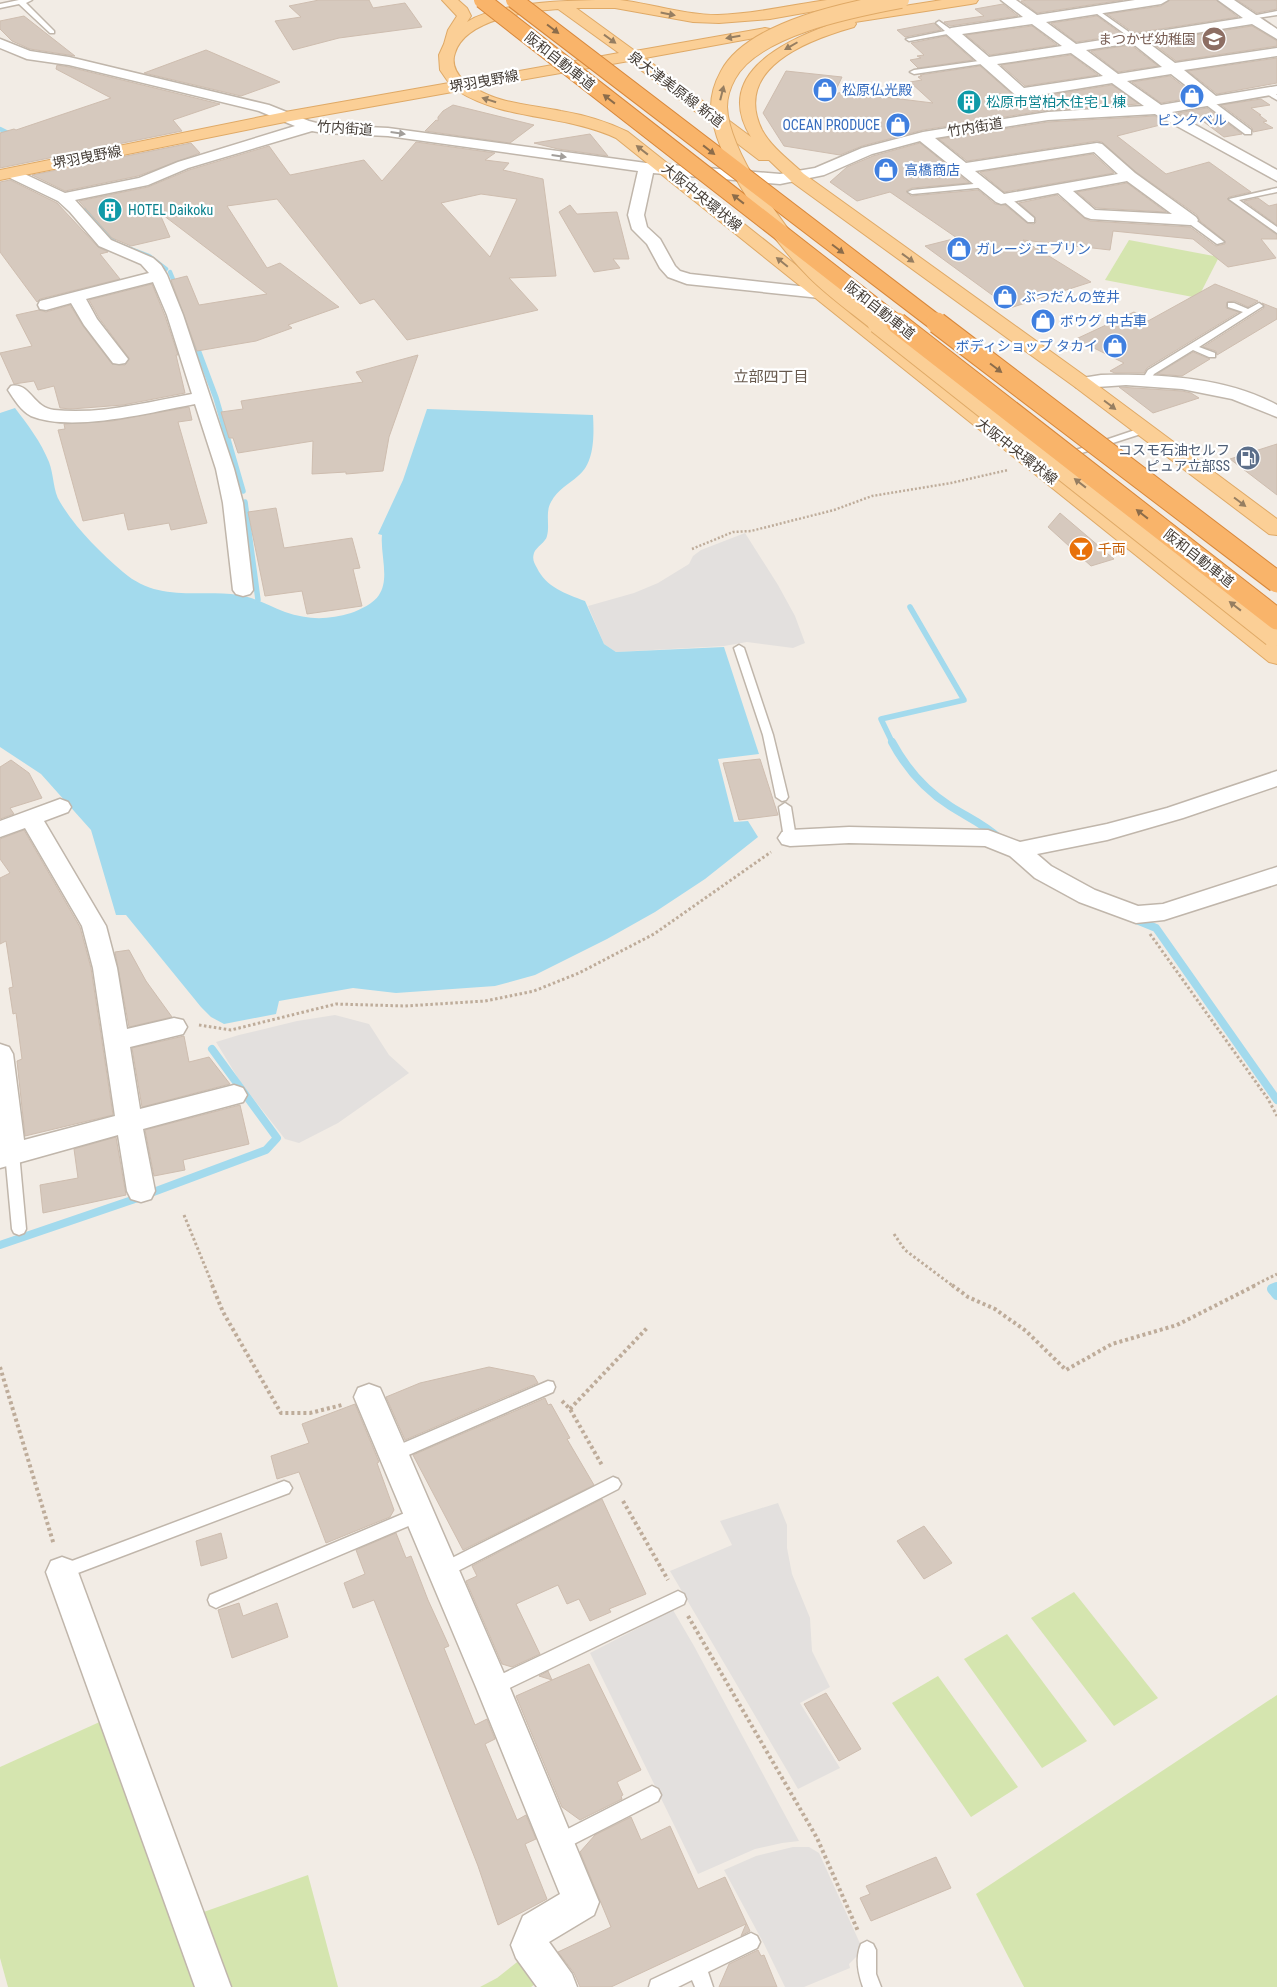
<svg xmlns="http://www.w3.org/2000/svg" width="1277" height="1987" font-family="'Roboto Condensed','Noto Sans JP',sans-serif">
  <rect width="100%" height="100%" fill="#f2ece5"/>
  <!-- education -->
  <polygon fill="#ebdfd0" points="1255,24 1277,39 1277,49 1179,64 1172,63 1144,40"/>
  <!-- green -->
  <g fill="#d5e5af">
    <polygon points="1129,240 1219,257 1198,298 1105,280"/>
    <polygon points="1074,1592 1158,1698 1114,1726 1031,1618"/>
    <polygon points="1007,1634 1087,1741 1042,1768 964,1659"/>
    <polygon points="938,1676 1018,1787 971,1817 892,1703"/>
    <polygon points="1277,1695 1277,1987 1024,1987 976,1894"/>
    <polygon points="104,1720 195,1987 8,1987 0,1958 0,1767"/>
    <polygon points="308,1875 338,1987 226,1987 198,1914"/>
    <polygon points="521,1959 538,1982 531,1987 480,1987 497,1978"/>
  </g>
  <!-- parking -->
  <g fill="#e3e0de">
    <polygon points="745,533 778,585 795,616 805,643 793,648 747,642 724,646 616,652 604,644 588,606 634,593 658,583 689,564 693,556 701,550"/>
    <polygon points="335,1015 369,1024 389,1055 409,1073 338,1123 299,1143 285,1139 241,1083 216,1042 239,1035 297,1021"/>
    <polygon points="778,1503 787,1525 787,1548 792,1574 810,1618 812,1651 830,1687 800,1703 840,1768 798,1789 670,1571 732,1545 720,1521"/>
    <polygon points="673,1610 694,1646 799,1841 782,1843 755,1849 698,1874 590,1653"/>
    <polygon points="793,1847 809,1847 819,1853 863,1950 849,1964 850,1968 804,1987 785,1987 764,1944 724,1870 756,1856"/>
  </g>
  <!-- water -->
  <path fill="#a3daed" d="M15 408C28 425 41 442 49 462 54 475 53 491 60 502 76 529 100 552 123 572 159 603 197 589 239 595 256 598 269 606 285 612 308 620 328 620 351 613 360 610 374 603 379 595 390 579 380 553 382 535L378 534 403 480 427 409 593 415C594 434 595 463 578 476 568 485 558 489 551 502 545 512 550 525 547 536 546 542 536 547 534 553 532 559 534 563 537 568 546 587 566 594 585 601L604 644 616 652 724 647 759 754 718 759 734 822 748 821 758 837 705 879 655 912 607 939 535 975 495 986 396 993 353 988 279 1001 276 1014 224 1024 211 1017 201 1007 126 915H116L91 830 41 774 0 747V413Z"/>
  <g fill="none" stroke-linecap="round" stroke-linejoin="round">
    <!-- stream-far3 -->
    <g stroke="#a3daed" stroke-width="4.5">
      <polyline points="0,129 14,136"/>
      <polyline points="86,210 115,243 149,256 166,269"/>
      <polyline points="170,272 177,289"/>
    </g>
    <!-- stream-far2 -->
    <g stroke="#a3daed" stroke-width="5.5">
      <polyline points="195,342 216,398 243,491"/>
      <polyline points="245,502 258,600"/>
      <polyline points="893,744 881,719 964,700 910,607"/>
    </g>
    <!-- stream-far1 -->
    <g stroke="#a3daed" stroke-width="8">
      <path d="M892 742C906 768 925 790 950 806 967 817 984 824 999 838"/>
      <polyline points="1134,919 1156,928 1277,1100"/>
      <polyline points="0,1245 132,1200 266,1150 277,1138 212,1049"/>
    </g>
    <!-- stream -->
    <polyline stroke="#a3daed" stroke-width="10" points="1277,1287 1272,1289 1277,1295"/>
  </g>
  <!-- building -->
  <g fill="#d6c9be" stroke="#cebdaf" fill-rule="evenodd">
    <polygon points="319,0 369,0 373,8 405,3 422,27 339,38 293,50 275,21 301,17 289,6"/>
    <polygon points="1028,0 1123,0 1037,13 1021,1"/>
    <polygon points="1170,0 1216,0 1238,17 1134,33 1107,14 1161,6"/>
    <polygon points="1237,0 1277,0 1277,9 1257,13"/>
    <polygon points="1003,4 1018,16 950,26 944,22 984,16 975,9"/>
    <polygon points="24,16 75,56 30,49 12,41 0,29 0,21"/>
    <polygon points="1097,16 1123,35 1076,42 1051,23"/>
    <polygon points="934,23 941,30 905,37 897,30"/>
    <polygon points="1032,26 1057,45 990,55 966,35"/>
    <polygon points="1252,26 1277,41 1277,46 1176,61 1151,42"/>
    <polygon points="946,36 973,60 918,68 910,60 921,58 917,56 924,55 911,43"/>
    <polygon points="1131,45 1158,66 1118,72 1091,51"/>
    <polygon points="206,50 280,82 241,96 144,73"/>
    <polygon points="1071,55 1098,75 1025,86 1001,65"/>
    <polygon points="1277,58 1277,83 1217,94 1188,71"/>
    <polygon points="57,65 69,67 220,104 173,120 182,131 0,168 0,133 14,129 16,130 111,98 56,69"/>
    <polygon points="980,66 1029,109 1041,108 1043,104 1037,97 1112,85 1139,104 1048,110 923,130 862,146 840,155 784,146 763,113 786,71 842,77 834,94 843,92 933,103 910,82 922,80 918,77 922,76 920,75"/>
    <polygon points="1170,76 1197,97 1161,103 1132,82"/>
    <polygon points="1261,99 1270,105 1251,108 1261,115 1259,115 1267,121 1263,122 1273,128 1253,132 1252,128 1221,105"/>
    <polygon points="453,105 534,125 510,143 425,131 436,120 438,121 438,117 443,111"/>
    <polygon points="1207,108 1242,134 1224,137 1196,116 1187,118 1178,113"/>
    <polygon points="1155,116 1168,123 1117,136 1166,174 1209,162 1251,192 1229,197 1227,199 1277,235 1277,239 1261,239 1276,258 1228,267 1193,239 1113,231 1110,250 1023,240 1091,282 1010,308 925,246 957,238 890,192 857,201 830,182 847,167 873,156 920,143 969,183 912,188 906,191 911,196 978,190 995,204 1005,205 1027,223 1034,224 1036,222 1035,217 1019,203 1057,195 1084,218 1090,221 1190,227 1216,246 1225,244 1225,241 1200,221 1197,215 1136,172 1102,142 1097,141 967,161 939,139 1048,122"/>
    <polygon points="590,134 608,156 558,149 534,143"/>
    <path d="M416 142 495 153 485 160 509 163 503 170 543 179 556 276 509 278 538 310 407 340 374 299 360 304 277 199 227 206 267 268 280 263 339 307 288 325 292 328 256 341 197 351 171 280 187 276 199 305 267 294 159 212 170 237 131 246 112 238 79 201 148 187 189 170 269 146 290 175 364 160 382 181ZM481 194 517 199 490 257 441 203Z"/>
    <polygon points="191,143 200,153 138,176 65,191 32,175"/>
    <polygon points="1093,154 1114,173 1004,192 980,172"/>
    <polygon points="10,180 57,203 98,247 108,252 100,254 120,279 40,299 37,302 0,252 0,182"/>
    <polygon points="1127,183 1166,212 1096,208 1077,192"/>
    <polygon points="1258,198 1269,206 1277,204 1277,225 1244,201"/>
    <polygon points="570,205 577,214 617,212 629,259 613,259 620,268 594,272 559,212"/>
    <polygon points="152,284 165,316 178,355 176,355 185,393 123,405 71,409 60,408 54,386 38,390 34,381 14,384 0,353 32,346 16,315 39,310 46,312 70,305 83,326 112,364 125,365 129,358 99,318 89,300"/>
    <polygon points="1215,284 1258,301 1248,307 1235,301 1227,302 1226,308 1239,312 1147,368 1144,373 1115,373 1110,371 1124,363 1076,339 1134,312 1148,321"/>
    <polygon points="1262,303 1277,309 1277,319 1217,355 1216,351 1203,347 1264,308"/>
    <polygon points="1193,352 1210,359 1182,376 1157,374"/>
    <polygon points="418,355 389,437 383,471 346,474 346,472 312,474 313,441 238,453 233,438 229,438 221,412 243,409 241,401 363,382 356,372"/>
    <polygon points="1119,387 1182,391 1191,393 1199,398 1153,413"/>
    <polygon points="189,407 192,420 178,422 207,523 171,530 169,523 128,530 124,513 83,521 58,430 65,429 64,424 112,421"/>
    <polygon points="1277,444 1277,495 1230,459"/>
    <polygon points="276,508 284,548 352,538 360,568 353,569 362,606 307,614 302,591 265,596 248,512"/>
    <polygon points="1060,513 1114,559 1091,566 1048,527"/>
    <polygon points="760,759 778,815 739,820 723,763"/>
    <polygon points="11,760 29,773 42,798 10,808 14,814 0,819 0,767"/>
    <polygon points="24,830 80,927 91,968 113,1115 25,1136 17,1061 22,1059 16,1013 13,1014 9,988 13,987 6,941 0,944 0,878 10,873 0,859 0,839"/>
    <polygon points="129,950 146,981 172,1017 129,1027 115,952"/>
    <polygon points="184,1036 189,1062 209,1057 230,1084 142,1107 132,1048"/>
    <polygon points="240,1105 249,1144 183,1160 185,1170 154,1176 145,1130"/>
    <polygon points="116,1137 126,1195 43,1213 40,1185 78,1178 74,1149"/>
    <polygon points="489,1367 534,1376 538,1383 405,1440 386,1397 420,1383"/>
    <polygon points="545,1398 548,1405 551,1404 570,1438 567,1439 594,1485 463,1550 413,1455"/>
    <polygon points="355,1404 379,1462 377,1463 394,1510 390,1517 326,1543 299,1472 277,1479 271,1456 309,1443 302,1424"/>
    <polygon points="602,1499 646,1594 609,1609 611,1612 590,1621 579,1599 567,1604 558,1585 516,1604 540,1654 512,1667 502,1664 466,1581 477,1576 472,1566"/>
    <polygon points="924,1526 952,1563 924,1579 897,1541"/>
    <polygon points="221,1533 227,1558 201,1566 196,1541"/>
    <polygon points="396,1533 406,1558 411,1556 428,1600 449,1646 444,1648 475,1725 487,1719 495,1739 485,1744 517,1820 526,1815 536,1839 525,1844 547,1899 498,1925 478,1866 374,1600 353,1608 344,1583 365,1574 356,1550"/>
    <polygon points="239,1603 243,1616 277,1603 288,1637 232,1658 218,1610"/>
    <polygon points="589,1664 641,1770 617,1782 623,1795 621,1796 622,1799 580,1820 562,1807 516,1696 552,1680 539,1676 548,1671 552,1680"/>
    <polygon points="826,1693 861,1749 839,1761 804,1704"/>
    <polygon points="631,1817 641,1840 670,1826 698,1889 725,1877 750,1931 741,1936 746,1924 611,1987 580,1987 574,1973 558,1952 611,1927 580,1852 595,1835"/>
    <polygon points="936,1857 951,1888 871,1921 860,1898 870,1894 866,1886"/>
    <polygon points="758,1950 761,1956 764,1955 777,1987 719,1987 729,1964"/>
  </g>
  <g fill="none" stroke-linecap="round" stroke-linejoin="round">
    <defs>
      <g id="service">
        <polygon points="19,0 32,0 26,3 54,31 54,33 50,33 19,4 0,8 0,4"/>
        <polygon points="1095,8 1136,37 1136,39 1132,39 1093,11 1092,10"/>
        <polygon points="1277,11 1277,15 1250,19 1247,17"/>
        <polygon points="939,21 953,31 953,33 909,41 906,39 945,31 936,23"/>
        <polygon points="986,60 989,62 988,63 914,74 910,72 914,70"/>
        <polygon points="1265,89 1271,89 1277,95 1277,100 1265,93"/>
        <polygon points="1205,100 1211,100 1251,130 1251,134 1245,134 1205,104"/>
        <polygon points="984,183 988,185 987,187 912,194 908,192 912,190"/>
        <polygon points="1277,188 1277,192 1239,200 1277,227 1277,233 1229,199"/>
        <polygon points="1002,196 1008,196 1034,218 1034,222 1028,222 1002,200"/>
        <polygon points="1187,218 1193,218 1224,242 1217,244 1187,222"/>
        <polygon points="1228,303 1234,303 1248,309 1259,303 1263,306 1199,347 1215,353 1215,357 1209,357 1193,350 1154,374 1149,382 1143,382 1142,380 1148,370 1243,312 1228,307"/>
        <polygon points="1144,427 1149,430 1147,432 1066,458 1060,458 1058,456"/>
        <polygon points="739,645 744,648 773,735 788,797 786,800 782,801 776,797 763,735 734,648"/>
        <polygon points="785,803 791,807 796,838 790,842 784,838 779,807"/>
        <polygon points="12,1148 17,1149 19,1153 26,1229 24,1233 19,1235 14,1233 12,1229 5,1153 7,1149"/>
        <polygon points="548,1381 553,1382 555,1387 553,1392 397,1460 392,1462 387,1460 384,1455 387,1450"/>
        <polygon points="613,1477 618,1479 621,1484 618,1489 450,1575 444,1577 438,1575 436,1570 438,1565"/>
        <polygon points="284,1481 289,1483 292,1488 289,1493 62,1579 56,1577 54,1572 56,1567"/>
        <polygon points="419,1507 425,1509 427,1514 425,1519 222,1605 216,1608 210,1605 208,1600 210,1595"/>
        <polygon points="678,1591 684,1594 686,1599 684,1604 499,1693 493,1695 487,1693 485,1687 487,1681"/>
        <polygon points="652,1786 658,1789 661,1795 658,1801 564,1849 558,1852 552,1849 549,1843 552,1837"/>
        <polygon points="751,1933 757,1936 760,1942 757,1948 708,1972 713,1987 695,1987 692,1980 678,1987 649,1987 651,1980"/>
        <path d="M867 1941 873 1944 876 1950V1974L881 1987H863C858 1973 855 1958 861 1944Z"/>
      </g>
      <g id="minor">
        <path d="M1001 0H1016L1037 15 1135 0H1168L1161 4 1046 22 1076 44 1243 18 1218 0H1234L1277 29V39L1252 24 1146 41 1175 63 1277 48V56L1184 70 1216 96 1277 86V94L1172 112 1277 170V181L1155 114 1048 120 935 138 966 163 1097 143 1102 144 1135 173 1196 217 1198 220 1196 223 1190 225 1091 219 1085 217 1058 193 1001 204 996 202 920 141 872 154 824 175 780 184 653 173 644 215 647 227 660 239 675 266 680 271 690 274 826 289 828 293 826 297 820 298 687 284 668 277 660 268 647 244 632 229 628 215 638 171 388 136 324 133 312 131 188 168 148 185 75 200 111 240 153 258 161 265 167 275 183 315 234 469 243 503 253 590 250 594 243 596 236 594 233 590 223 503 216 469 195 404C152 412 72 433 31 416 21 411 14 399 8 390L11 386C30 382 33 408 54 410 100 415 147 402 192 394L167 315 153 282 86 299 97 319 128 359 125 363 119 364 113 363 84 325 71 303 46 310 40 309 38 305 40 301 149 273 141 264 99 246 70 212 58 201 6 176 3 173 6 170H16L65 193 139 178 178 162 295 126 259 111 69 65 27 59 0 48V39L30 51 69 57 269 105 309 121 324 125 388 128 646 163 780 174 815 168 862 148 923 132 1048 112 1144 106 1112 83 1033 96 1041 104 1039 107H1029L944 32 951 28 1023 17ZM1032 24 1062 46 989 57 962 34ZM1132 43 1162 67 1118 74 1086 50ZM1071 53 1103 76 1024 88 997 64ZM1171 74 1202 98 1161 105 1127 81ZM1094 152 1118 174 1004 194 975 171ZM1127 181 1172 214 1095 210 1073 191Z"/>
        <path d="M1101 375C1159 374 1226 377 1277 405V417L1232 399 1182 389 1126 385 1082 388 1076 387 1073 383 1076 379Z"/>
        <polygon points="1277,771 1277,786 1183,818 1107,840 1037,854 1051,866 1095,890 1138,906 1163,904 1277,867 1277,884 1164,920 1136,923 1079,902 1035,878 1010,856 985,846 849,843 790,846 782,844 778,838 782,832 790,830 849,827 988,830 1020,842 1107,824 1167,808"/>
        <polygon points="60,799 68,802 71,807 68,812 44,821 106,926 117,968 127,1029 174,1018 183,1020 187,1027 183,1034 130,1047 140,1109 234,1085 243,1088 247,1095 243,1102 143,1129 155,1191 151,1199 141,1202 131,1199 127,1191 118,1135 0,1168 0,1044 9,1047 13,1054 24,1140 115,1116 93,968 82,926 25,828 0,837 0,821"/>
        <polygon points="369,1384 380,1388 384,1397 505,1676 599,1902 594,1915 549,1942 572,1974 577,1987 537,1987 516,1958 511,1945 523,1916 560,1894 476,1687 354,1397 358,1388"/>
        <polygon points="62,1557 73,1561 78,1572 231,1987 195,1987 46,1572 51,1561"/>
      </g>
      <path id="primary" d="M442 0H458L467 8 471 16 467 22C502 0 579 0 620 0 653 4 684 15 718 15 755 14 790 5 827 0 838 0 850 0 861 0L859 3 854 4 770 19 719 23 693 22 615 8H576L635 51 765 28 770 29 772 32 770 35 765 36 645 58 751 137C714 77 778 44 826 26L820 22 822 19 942 0H978L976 3 971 4 855 22 856 24 854 27C808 40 732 68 762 130 771 147 790 161 804 174L1089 379 1277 519V535L1269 534 1075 387 792 182 769 160H759L629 61 475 88C500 104 532 105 561 111 585 115 606 121 628 132L1277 646V664L1269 662 616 138C565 114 505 121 458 91L285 122 0 180V170L285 112 449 83 440 70 439 55 444 44 448 30 457 16ZM558 9 619 53 464 81C456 73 451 64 455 53 465 19 529 11 558 9Z"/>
    </defs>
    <!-- service casing -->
    <use href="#service" stroke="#c0b6ab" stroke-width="3"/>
    <!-- minor casing -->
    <use href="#minor" stroke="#c0b6ab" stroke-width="3"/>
    <!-- primary casing -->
    <use href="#primary" stroke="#dfa966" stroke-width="2"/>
    <!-- path-far2 -->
    <polyline stroke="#beac9a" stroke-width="2.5" stroke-dasharray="2 2" stroke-linecap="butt" points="692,549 733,532 751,531 834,510 872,496 951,483 1008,470"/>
    <!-- path-far1 -->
    <g stroke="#beac9a" stroke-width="3" stroke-dasharray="2.5 2.5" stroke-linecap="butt">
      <polyline points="1150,934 1268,1099 1277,1116"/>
      <polyline points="199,1025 231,1030 336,1004 405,1006 485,1001 534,991 579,973 654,934 771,852"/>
      <polyline points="184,1215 213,1286"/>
      <polyline points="894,1234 905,1250 953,1286"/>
      <polyline points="1253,1286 1277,1274"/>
    </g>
    <!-- path -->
    <g stroke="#beac9a" stroke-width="4" stroke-dasharray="3 3" stroke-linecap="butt">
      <polyline points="212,1285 223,1312 281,1413 310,1413 342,1405"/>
      <polyline points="952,1285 968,1297 995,1309 1026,1331 1066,1370 1112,1344 1177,1325 1256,1285"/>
      <polyline points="0,1367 54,1545"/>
      <polyline points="562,1401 570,1409 603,1467"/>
      <polyline points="570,1409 647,1328"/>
      <polyline points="623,1501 668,1580"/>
      <polyline points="688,1616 817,1838 858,1931"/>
    </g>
    <!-- service -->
    <use href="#service" fill="#fff" fill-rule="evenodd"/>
    <!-- minor -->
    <use href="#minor" fill="#fff" fill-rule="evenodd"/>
    <!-- primary -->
    <use href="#primary" fill="#fbcf96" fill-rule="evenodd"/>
    <defs>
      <path id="primary-bridge-far1" d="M879 325C857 307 834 291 815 272 781 238 721 156 719 107 719 97 723 84 728 75 753 28 853 9 901 0"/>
      <polyline id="primary-bridge" points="878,323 1273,636"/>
      <g id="motorway-bridge-far1">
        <polyline points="482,0 899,325"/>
        <polyline points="514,0 939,325"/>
      </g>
      <g id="motorway-bridge">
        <polyline points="897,323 1277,619"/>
        <polyline points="937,323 1277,582"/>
      </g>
    </defs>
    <!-- primary-bridge-far1 casing -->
    <use href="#primary-bridge-far1" stroke="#dfa966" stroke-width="18" stroke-linecap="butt"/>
    <!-- primary-bridge casing -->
    <use href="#primary-bridge" stroke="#dfa966" stroke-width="23" stroke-linecap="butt"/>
    <!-- motorway-bridge-far1 casing -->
    <use href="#motorway-bridge-far1" stroke="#d8873a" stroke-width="18" stroke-linecap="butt"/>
    <!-- motorway-bridge casing -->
    <use href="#motorway-bridge" stroke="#d8873a" stroke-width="23" stroke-linecap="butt"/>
    <!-- primary-bridge-far1 -->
    <use href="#primary-bridge-far1" stroke="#fbcf96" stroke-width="16"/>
    <!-- primary-bridge -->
    <use href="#primary-bridge" stroke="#fbcf96" stroke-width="21"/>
    <!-- motorway-bridge-far1 -->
    <use href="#motorway-bridge-far1" stroke="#f9b46a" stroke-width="16"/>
    <!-- motorway-bridge -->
    <use href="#motorway-bridge" stroke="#f9b46a" stroke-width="21"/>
  </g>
  <!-- one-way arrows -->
  <defs><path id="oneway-solid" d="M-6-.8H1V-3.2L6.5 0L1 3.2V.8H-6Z" transform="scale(1.25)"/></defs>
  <g fill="#967e61">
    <use href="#oneway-solid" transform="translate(668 14) rotate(11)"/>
    <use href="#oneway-solid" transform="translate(733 37) rotate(170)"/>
    <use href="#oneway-solid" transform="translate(610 39) rotate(36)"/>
    <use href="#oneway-solid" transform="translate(791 46) rotate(150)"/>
    <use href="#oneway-solid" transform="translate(722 93) rotate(-76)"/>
    <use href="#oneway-solid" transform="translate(489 100) rotate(-162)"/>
    <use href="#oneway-solid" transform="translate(642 150) rotate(-142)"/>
    <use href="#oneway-solid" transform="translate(908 258) rotate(36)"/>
    <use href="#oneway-solid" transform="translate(782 262) rotate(-141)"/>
    <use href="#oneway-solid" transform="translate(1110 405) rotate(37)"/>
    <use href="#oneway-solid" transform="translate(1080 483) rotate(-142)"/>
    <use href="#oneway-solid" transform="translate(1240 502) rotate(37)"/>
    <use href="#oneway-solid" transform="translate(1235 606) rotate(-142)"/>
  </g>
  <g fill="#8c6c4a">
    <use href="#oneway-solid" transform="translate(553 29) rotate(37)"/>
    <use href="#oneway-solid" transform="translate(609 99) rotate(-142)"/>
    <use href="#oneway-solid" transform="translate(709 150) rotate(38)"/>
    <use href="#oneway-solid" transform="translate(738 199) rotate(-142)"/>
    <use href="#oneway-solid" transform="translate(838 249) rotate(37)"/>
    <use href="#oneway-solid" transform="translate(996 368) rotate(37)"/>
    <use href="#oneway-solid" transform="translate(1142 514) rotate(-142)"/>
  </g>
  <g fill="#a29e9a">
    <use href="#oneway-solid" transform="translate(398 133) rotate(8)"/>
    <use href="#oneway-solid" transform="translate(559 156) rotate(8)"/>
  </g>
  <!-- icons -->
  <defs>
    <symbol id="school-disc" viewBox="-11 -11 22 22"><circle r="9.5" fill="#8d6e63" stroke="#fff"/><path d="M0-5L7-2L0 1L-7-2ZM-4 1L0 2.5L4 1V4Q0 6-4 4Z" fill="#fff"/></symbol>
    <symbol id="shop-disc" viewBox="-11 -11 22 22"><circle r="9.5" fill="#3f7fe0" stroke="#fff"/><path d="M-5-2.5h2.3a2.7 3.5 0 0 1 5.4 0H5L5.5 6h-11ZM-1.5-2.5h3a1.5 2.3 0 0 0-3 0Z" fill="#fff"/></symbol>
    <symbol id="building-disc" viewBox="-11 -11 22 22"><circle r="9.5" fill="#0f9aa8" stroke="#fff"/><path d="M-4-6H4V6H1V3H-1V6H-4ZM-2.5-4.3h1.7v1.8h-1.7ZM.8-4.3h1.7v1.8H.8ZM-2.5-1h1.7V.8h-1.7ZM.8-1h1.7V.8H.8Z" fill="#fff"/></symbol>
    <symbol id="fuel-disc" viewBox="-11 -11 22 22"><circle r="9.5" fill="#5c6f8a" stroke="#fff"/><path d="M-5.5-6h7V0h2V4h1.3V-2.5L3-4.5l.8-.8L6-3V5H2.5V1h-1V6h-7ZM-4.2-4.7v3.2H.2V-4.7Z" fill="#fff"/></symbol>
    <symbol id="bar-disc" viewBox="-11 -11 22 22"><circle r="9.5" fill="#e8710a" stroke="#fff"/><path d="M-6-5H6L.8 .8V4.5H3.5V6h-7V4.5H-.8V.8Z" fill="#fff"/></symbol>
  </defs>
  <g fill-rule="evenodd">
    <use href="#school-disc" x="1200" y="25" width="28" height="28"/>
    <use href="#shop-disc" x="811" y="76" width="28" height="28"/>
    <use href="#shop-disc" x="1178" y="82" width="28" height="28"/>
    <use href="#building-disc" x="955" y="88" width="28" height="28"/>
    <use href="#shop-disc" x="884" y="111" width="28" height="28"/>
    <use href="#shop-disc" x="872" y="156" width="28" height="28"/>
    <use href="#building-disc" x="96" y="196" width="28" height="28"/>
    <use href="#shop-disc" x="945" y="235" width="28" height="28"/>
    <use href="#shop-disc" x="991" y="283" width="28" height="28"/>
    <use href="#shop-disc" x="1029" y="307" width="28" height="28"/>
    <use href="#shop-disc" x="1101" y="332" width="28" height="28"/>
    <use href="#fuel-disc" x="1234" y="444" width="28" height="28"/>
    <use href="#bar-disc" x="1067" y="535" width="28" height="28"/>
  </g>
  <g text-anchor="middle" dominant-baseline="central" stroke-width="4.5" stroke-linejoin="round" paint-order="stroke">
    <!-- far-education labels -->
    <g font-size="14" fill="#785e54" stroke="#fff" text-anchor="end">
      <text x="1196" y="39">まつかぜ幼稚園</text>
    </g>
    <!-- far-street labels -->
    <g font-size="14" fill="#443c35" stroke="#fff">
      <text transform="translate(560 61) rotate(38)">阪和自動車道</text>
      <text transform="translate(484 81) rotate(-10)">堺羽曳野線</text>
      <text transform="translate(676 89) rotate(37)">泉大津美原線 新道</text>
      <text transform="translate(975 127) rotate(-9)">竹内街道</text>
      <text transform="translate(345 128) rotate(4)">竹内街道</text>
      <text transform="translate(87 157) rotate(-11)">堺羽曳野線</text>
      <text transform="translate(702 197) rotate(39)">大阪中央環状線</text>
      <text transform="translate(880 310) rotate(38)">阪和自動車道</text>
      <text transform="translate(1017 451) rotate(38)">大阪中央環状線</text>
      <text transform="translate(1199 558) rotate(38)">阪和自動車道</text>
    </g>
    <!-- far-shop labels -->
    <g font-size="14" fill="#366cbe" stroke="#fff" text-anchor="start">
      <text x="842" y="90">松原仏光殿</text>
      <text x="1192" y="120" text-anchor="middle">ピンクベル</text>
      <text x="880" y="125" text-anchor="end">OCEAN PRODUCE</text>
      <text x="904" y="170">高橋商店</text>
      <text x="976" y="249">ガレージ エブリン</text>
      <text x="1022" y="297">ぶつだんの笠井</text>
      <text x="1060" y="321">ボウグ 中古車</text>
      <text x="1098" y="346" text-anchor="end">ボディショップ タカイ</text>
    </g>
    <!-- far-culture labels -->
    <g font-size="14" fill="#0d838f" stroke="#fff" text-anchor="start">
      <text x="986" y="102">松原市営柏木住宅１棟</text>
      <text x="128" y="210">HOTEL Daikoku</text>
    </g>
    <!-- far-service labels -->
    <g font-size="14" fill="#4e5e75" stroke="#fff" text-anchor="end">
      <text x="1230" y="450">コスモ石油セルフ<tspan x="1230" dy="16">ピュア立部SS</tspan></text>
    </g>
    <!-- far-food labels -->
    <g font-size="14" fill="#c56008" stroke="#fff" text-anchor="start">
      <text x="1098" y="549">千両</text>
    </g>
    <!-- far-neighbourhood labels -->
    <g font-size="15" fill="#67594d" stroke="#fff">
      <text x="771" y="377">立部四丁目</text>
    </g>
  </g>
</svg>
